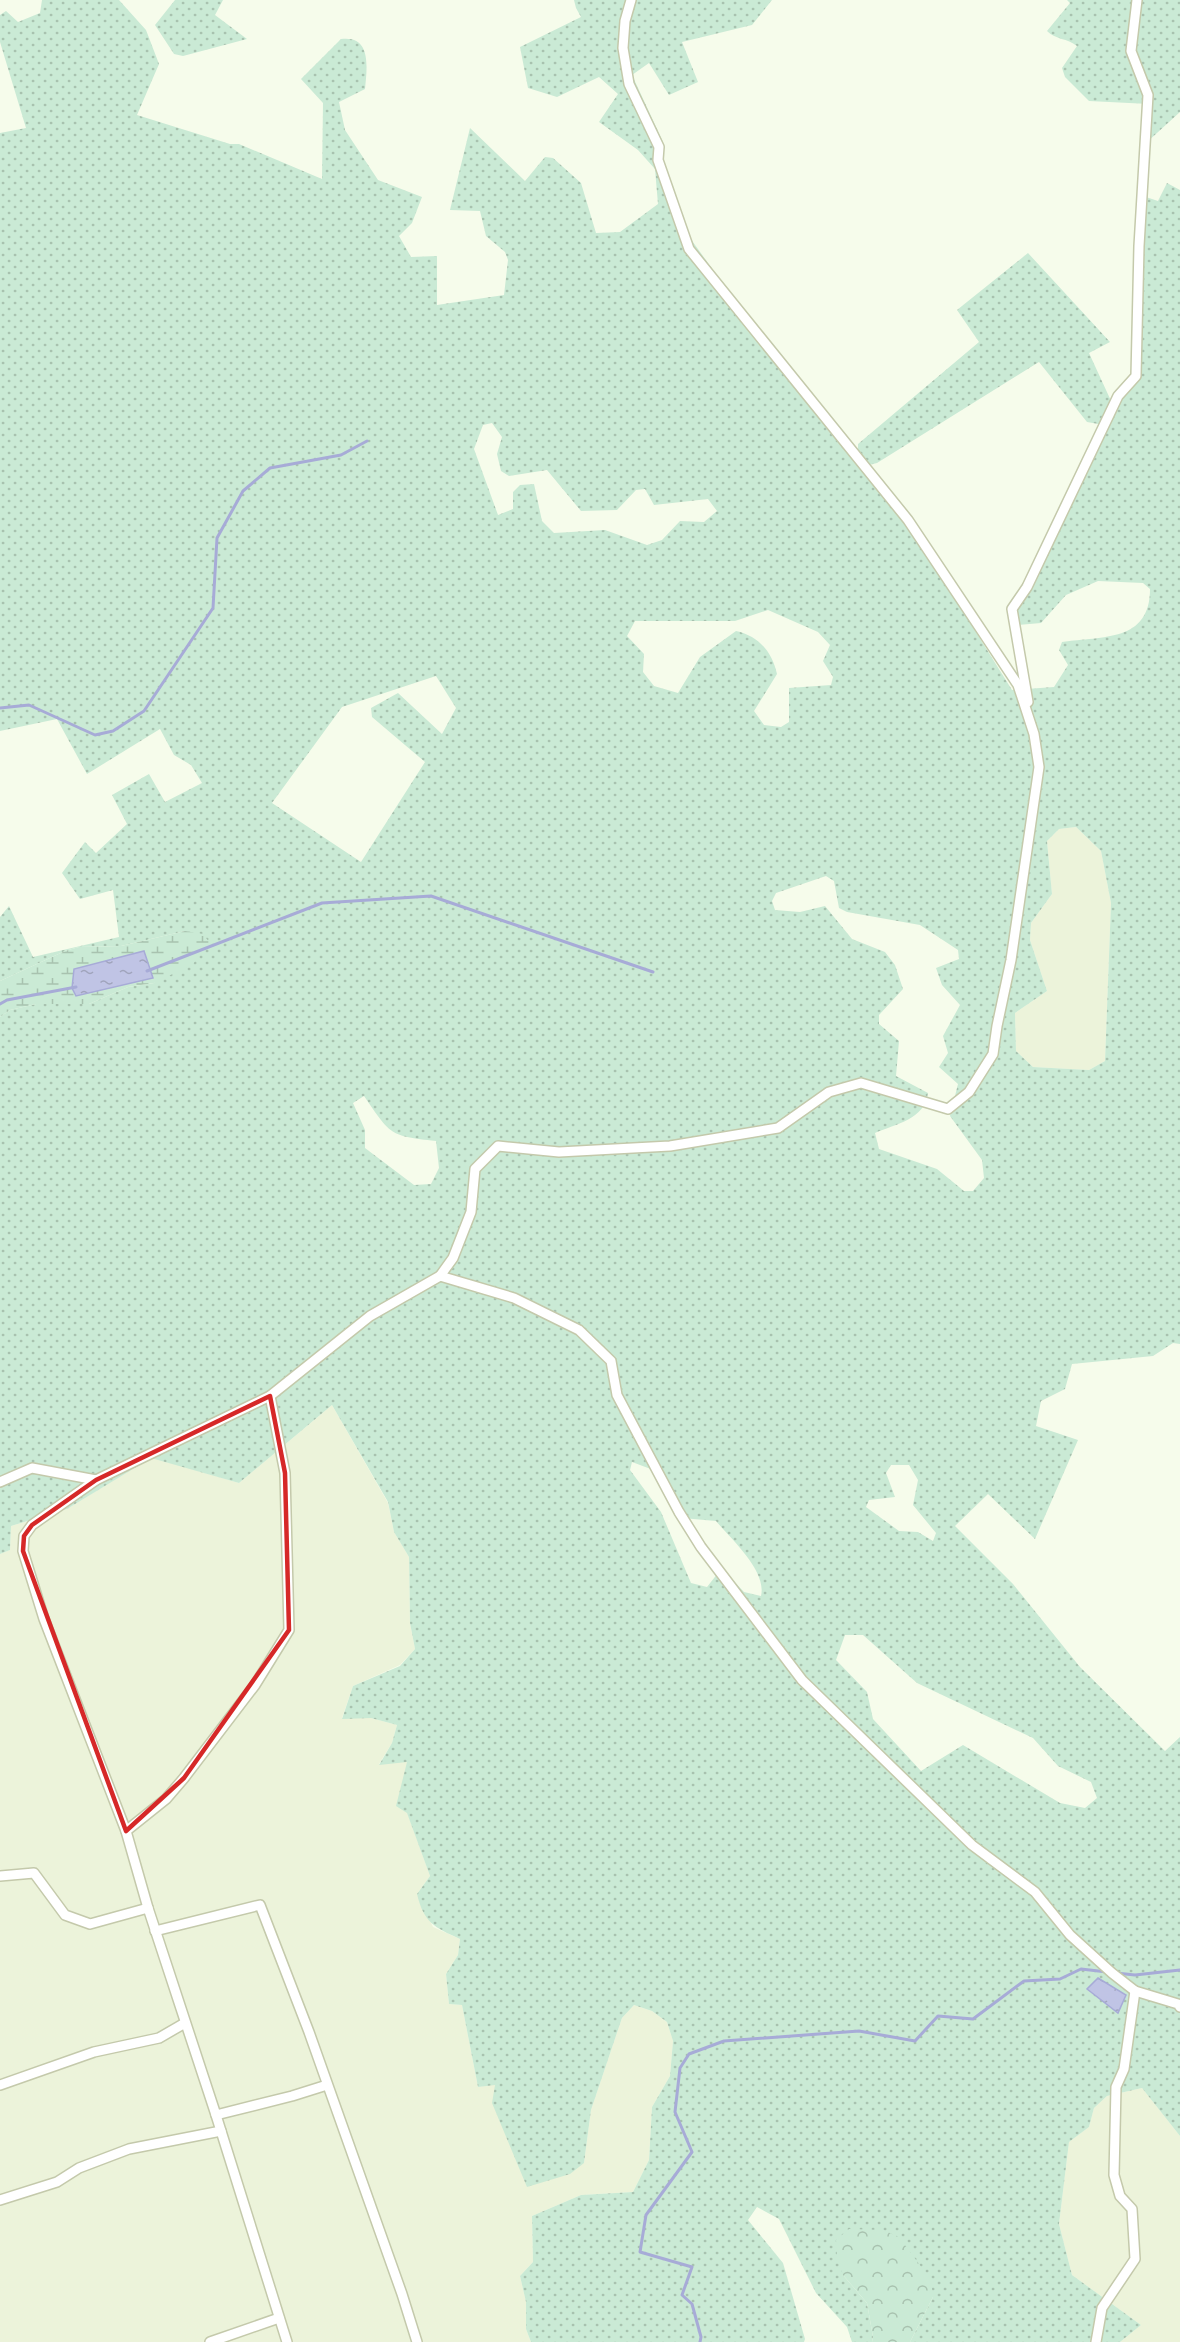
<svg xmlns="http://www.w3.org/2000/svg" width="1180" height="2342" font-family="Barlow,sans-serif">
  <defs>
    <pattern id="grass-dots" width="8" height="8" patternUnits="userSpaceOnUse" patternTransform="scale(1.5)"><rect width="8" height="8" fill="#caead5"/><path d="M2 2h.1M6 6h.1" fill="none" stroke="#a8c2af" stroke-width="1.8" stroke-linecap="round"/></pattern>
    <pattern id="forest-crowns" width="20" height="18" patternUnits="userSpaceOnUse" patternTransform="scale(1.5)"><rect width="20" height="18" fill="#caead5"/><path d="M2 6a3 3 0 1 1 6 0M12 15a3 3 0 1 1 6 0" fill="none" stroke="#a8c2af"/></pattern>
    <pattern id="wetland-marsh" width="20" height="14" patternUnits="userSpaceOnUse" patternTransform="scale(1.5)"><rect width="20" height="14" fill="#caead5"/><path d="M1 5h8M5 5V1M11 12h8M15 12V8" fill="none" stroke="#a8c2af"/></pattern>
    <pattern id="water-ripples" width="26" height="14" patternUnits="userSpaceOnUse" patternTransform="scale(1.5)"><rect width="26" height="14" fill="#c0c4e5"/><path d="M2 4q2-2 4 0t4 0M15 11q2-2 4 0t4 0" fill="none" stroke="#a0a4bc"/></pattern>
  </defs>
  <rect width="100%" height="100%" fill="#f6fceb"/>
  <!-- residential -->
  <g fill="#ecf3da">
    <polygon points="1076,827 1101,851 1111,903 1105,1061 1089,1070 1033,1067 1016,1051 1015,1013 1047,991 1030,940 1031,923 1052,894 1047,841 1059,829"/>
    <polygon points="332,1405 388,1503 394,1532 409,1557 410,1623 415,1649 400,1665 353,1686 342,1718 371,1718 397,1725 392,1743 379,1764 407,1761 407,1812 430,1876 417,1894 433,1927 460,1939 458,1955 446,1974 449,2004 462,2005 478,2087 495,2084 584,2163 591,2110 622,2018 634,2005 652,2011 667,2022 673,2041 670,2076 652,2107 649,2160 633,2192 581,2195 532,2216 533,2262 520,2276 526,2302 526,2329 531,2342 0,2342 0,1554 10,1550 11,1526 67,1509 151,1457 239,1483"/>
    <polygon points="1142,2088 1180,2136 1180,2342 1120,2342 1141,2325 1072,2275 1059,2224 1069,2142 1089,2127 1094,2108 1107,2096"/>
  </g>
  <!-- grass -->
  <g fill="url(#grass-dots)" fill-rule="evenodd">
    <path d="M42 0H119L146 30 159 64 137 115 230 144H239L322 179 323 103 301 79 341 39C372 35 367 68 365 89L339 102 345 130 378 180 422 197 412 223 399 236 411 257 437 256V305L504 295 508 260 505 252 486 236 480 211 450 210 470 128 525 181 545 157 553 158 581 183 596 233 620 232 658 204 655 169 638 150 599 122 618 94 599 77 557 97 528 88 520 47 581 17 576 8 574 0H772L752 25 682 42 698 82 669 95 649 63 632 75 663 142 662 159 685 231 787 373 910 526 1012 690 1054 687 1068 665 1059 650 1062 642C1103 636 1150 642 1150 589L1143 583 1098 581 1066 595 1041 623 1018 625 1016 612 1072 505 1104 425 1087 422 1039 362 877 463 869 465 858 452V444L979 342 957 310 1028 253 1110 342 1089 353 1112 403 1137 371 1143 196 1158 201 1167 183 1180 190V1344L1173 1343 1153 1356 1072 1364 1065 1389 1041 1401 1036 1426 1078 1440 1035 1539 988 1494 955 1526 1013 1584 1080 1667 1165 1751 1180 1737V2136L1142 2088 1107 2096 1094 2108 1089 2127 1069 2142 1059 2224 1072 2275 1141 2325 1120 2342H910L933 2297 843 2275 867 2303 873 2337 872 2342H852L847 2327 816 2293 779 2219 757 2207 748 2220 783 2263 805 2339 804 2342H531L526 2329V2302L520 2276 533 2262 532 2216 581 2195 633 2192 649 2160 652 2107 670 2076 673 2041 667 2022 652 2011 634 2005 622 2018 591 2110 584 2163 570 2174 527 2187 492 2103 495 2085 478 2087 462 2005 449 2004 446 1974 458 1955 460 1939C434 1927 424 1923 417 1894L430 1876 407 1813 396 1806 407 1762 379 1765 392 1743 397 1725 371 1718 342 1719 353 1686 400 1666 415 1649 410 1623 409 1557 394 1532 388 1502 332 1405 239 1483 151 1458 67 1509 11 1526 10 1550 0 1554V1017L10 1010 36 1004H89L128 987 154 983 185 931 121 946 79 947 65 951 0 981V917L9 906 33 957 119 937 113 890 80 899 62 873 85 842 96 853 127 824 112 795 149 774 165 802 202 783 191 765 174 755 160 729 87 774 57 719 0 731V133L26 128 0 42V15L6 11 18 22 40 13ZM492 423 502 437 497 454 501 471 509 476 547 470 581 511 617 510 636 490 645 489 654 505 708 499 717 511 704 522 680 521 662 540 647 545 605 530 554 533 542 521 534 484 520 485 513 492V509L498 515 474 449 483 425ZM768 610 818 632 830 645 823 661 833 677 831 685 789 688V722L781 727 764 725 754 711 777 674C772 652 759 636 736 631L700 657 678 693 654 686 643 672 644 654 627 636 635 621H735ZM436 676 456 708 442 734 398 693 371 708 372 717 425 762 361 862 272 803 342 707ZM1076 827 1101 851 1111 903 1105 1061 1089 1070 1033 1067 1016 1051 1015 1013 1047 991 1030 940 1031 923 1052 894 1047 841 1059 829ZM826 876 834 881 839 908 847 912 920 925 958 950 959 959 936 968 942 985 960 1005 943 1036 948 1053 939 1067 958 1084 950 1116 982 1160 984 1178 973 1191H964L937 1169 879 1149 875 1133C896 1124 925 1119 928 1093L896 1076 899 1041 879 1024V1015L903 989 895 965 885 952 852 939 825 906 800 912 775 910 772 901 776 893ZM364 1096C391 1135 389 1136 436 1141L439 1168 431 1184 414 1185 365 1148V1130L353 1103ZM632 1462 656 1471 682 1518 716 1521C732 1540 767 1571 761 1596L744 1592 726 1573H718L707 1587 691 1583 661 1512 630 1470ZM891 1465H909L918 1480 913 1505 936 1533 933 1541 918 1532 899 1531 866 1507 869 1500 895 1497 886 1473ZM845 1635H863L917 1683 1033 1738 1058 1766 1091 1782 1097 1798 1085 1808 1060 1803 963 1745 921 1771 873 1719 867 1692 836 1660Z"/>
    <polygon points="175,0 223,0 215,15 247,39 183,56 174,54 155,25"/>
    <path d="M1067 0H1180V112L1146 143 1149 104 1089 101 1065 77 1062 68 1077 46C1067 38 1056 40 1047 31L1070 3Z"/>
  </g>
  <!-- forest -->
  <polygon fill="url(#forest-crowns)" points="849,2229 883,2230 899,2237 931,2280 933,2297 910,2342 872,2342 873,2337 867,2303 843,2275 837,2257 836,2240"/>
  <!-- wetland -->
  <polygon fill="url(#wetland-marsh)" points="185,931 203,934 209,942 193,964 154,983 128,987 89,1004 36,1004 10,1010 0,1017 0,981 65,951 79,947 121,946"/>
  <!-- water -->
  <g fill="url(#water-ripples)" stroke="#a7abd7" stroke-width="1.5">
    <polygon points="144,951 153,978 76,996 72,988 74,969"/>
    <polygon points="1098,1978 1126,1995 1118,2013 1087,1989"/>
  </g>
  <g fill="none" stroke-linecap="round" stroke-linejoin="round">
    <!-- stream -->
    <g stroke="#a7abd7" stroke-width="3">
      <polyline points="0,708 29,705 95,735 113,731 144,711 213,608 217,538 243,491 270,468 341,455 367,441"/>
      <polyline points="147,971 322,903 431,896 653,972"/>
      <polyline points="0,1004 7,1000 76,987"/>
      <polyline points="1116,1973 1135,1975 1180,1970"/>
      <polyline points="700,2342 701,2337 692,2304 682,2295 692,2267 640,2252 646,2215 692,2152 675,2112 680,2068 689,2054 724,2041 859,2031 915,2041 938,2016 973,2019 1024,1981 1060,1979 1081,1969 1107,1972"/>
    </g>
    <defs>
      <g id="minor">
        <polyline points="1028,702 1012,609 1027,587 1118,396 1136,376 1139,246 1148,95 1131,51 1137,0"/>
        <polyline points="440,1276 514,1298 579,1330 611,1361 617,1395 679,1512 701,1547 802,1680 972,1845 1035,1892 1070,1935 1112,1973 1135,1991 1178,2004 1180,2007"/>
        <polyline points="0,1482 32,1468 96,1480"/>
        <polyline points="126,1831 166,1799 184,1778 255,1685 289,1630 285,1473 270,1396"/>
        <polyline points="0,1876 34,1873 65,1915 90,1924 148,1908"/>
        <polyline points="155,1931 260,1905 309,2032 402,2294 417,2342"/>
        <polyline points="0,2085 94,2052 159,2038 185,2023"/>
        <polyline points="216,2115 292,2096 327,2085"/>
        <polyline points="0,2200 57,2182 79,2168 129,2149 221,2131"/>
        <polyline points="210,2342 279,2318"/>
        <polyline points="287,2342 216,2115 148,1908 126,1831 44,1619 23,1551 24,1536 32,1525 96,1480 270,1396 370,1316 440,1276 453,1258 471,1212 475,1169 498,1146 559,1152 670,1146 778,1128 829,1092 861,1083 948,1109 969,1092 993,1054 997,1026 1011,960 1039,767 1034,734 1018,685 908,520 689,249 658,160 659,147 629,84 623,48 625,21 631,0"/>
        <polyline points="1096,2342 1102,2308 1135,2259 1132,2209 1120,2196 1114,2175 1116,2087 1124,2069 1135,1991"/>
      </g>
    </defs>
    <!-- minor casing -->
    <use href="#minor" stroke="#c4c9ab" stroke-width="12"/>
    <!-- minor -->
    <use href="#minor" stroke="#fff" stroke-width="9"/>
  </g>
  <!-- marked area -->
  <path fill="none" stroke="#d62828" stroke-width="4.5" stroke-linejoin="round" d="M270 1396 285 1473 289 1630 184 1778 126 1831 23 1551 24 1536 32 1525 96 1480Z"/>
</svg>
